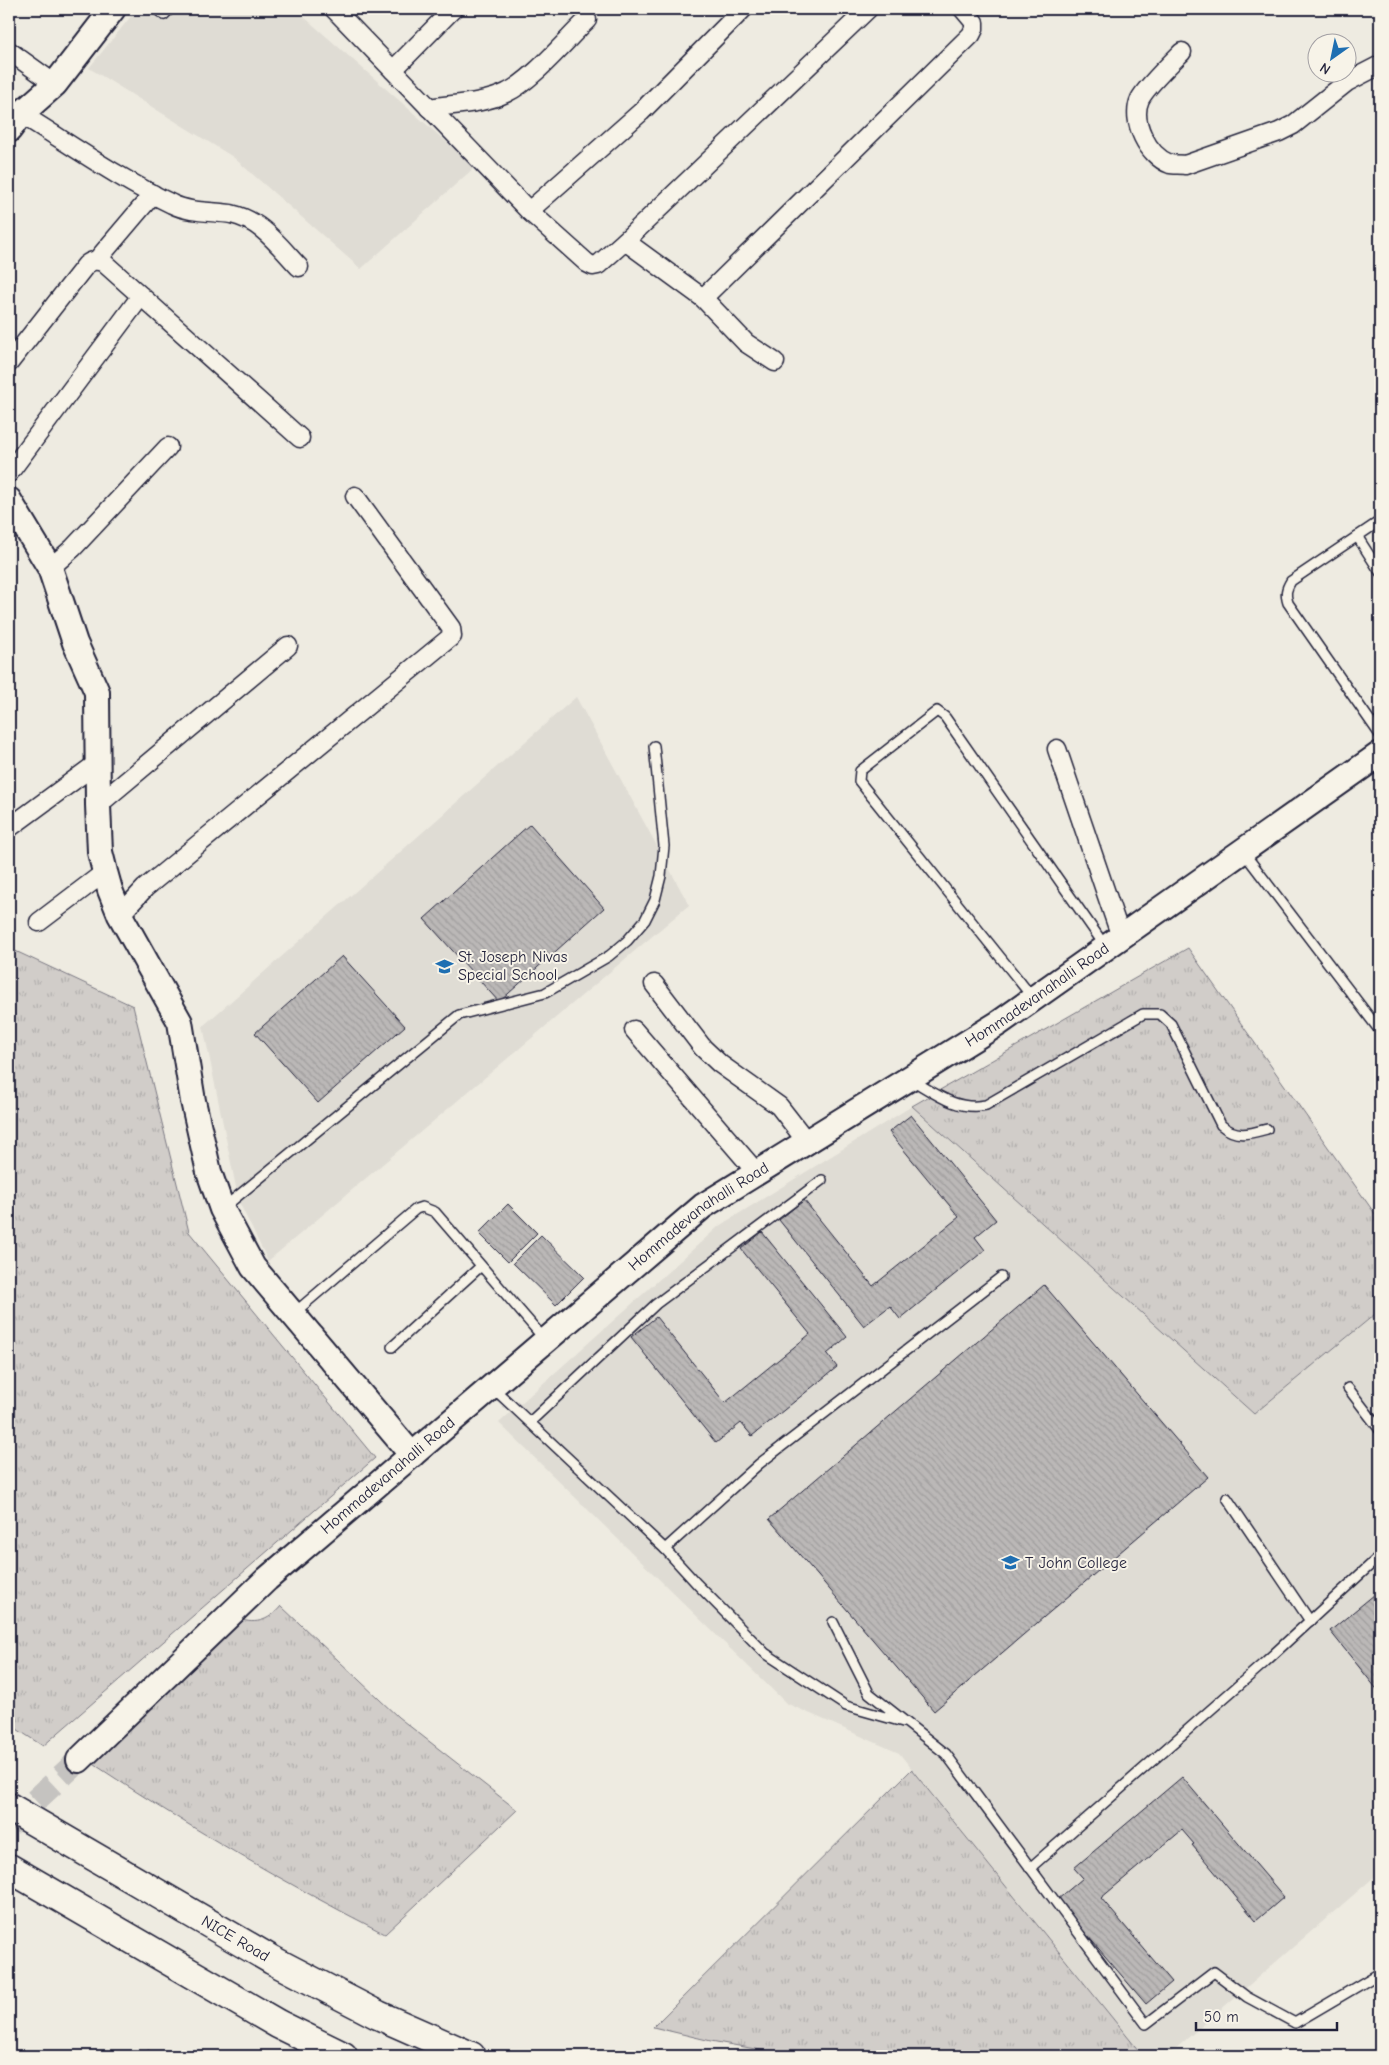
<svg xmlns="http://www.w3.org/2000/svg" width="1389" height="2065" font-family="'Comic Neue',sans-serif">
  <defs>
    <pattern id="grass-tufts" width="24" height="20" patternUnits="userSpaceOnUse" patternTransform="scale(1.25)"><rect width="24" height="20" fill="#d1cdc9"/><path d="M3 7l-1-3M5 7V3M7 7l1-3M15 17l-1-3M17 17v-4M19 17l1-3" fill="none" stroke="#b3b0ae"/></pattern>
    <pattern id="building-back-hatch" width="6" height="6" patternUnits="userSpaceOnUse" patternTransform="scale(1.25)"><rect width="6" height="6" fill="#bbb8b7"/><path d="M-1 5l2 2M0 0l6 6M5-1l2 2" fill="none" stroke="#a09e9e"/></pattern>
  </defs>
  <rect width="100%" height="100%" fill="#eeebe1"/>
  <filter id="ink" filterUnits="userSpaceOnUse"><feTurbulence type="fractalNoise" baseFrequency=".02" numOctaves="2"/><feDisplacementMap in="SourceGraphic" scale="10" xChannelSelector="R" yChannelSelector="G"/><feConvolveMatrix kernelMatrix="1 2 1 2 8 2 1 2 1" color-interpolation-filters="sRGB"/></filter>
  <g filter="url(#ink)">
    <!-- built -->
    <g fill="#dfdcd4">
      <polygon points="137,9 295,9 475,167 361,269 233,157 89,68"/>
      <polygon points="576,697 689,905 268,1261 239,1202 203,1026"/>
      <polygon points="912,1106 1254,1414 1380,1310 1380,1872 1167,2056 1143,2056 899,1753 786,1703 499,1423 719,1226"/>
    </g>
    <!-- grass -->
    <g fill="url(#grass-tufts)" stroke="#7a7882">
      <polygon points="9,948 133,1006 189,1232 375,1458 43,1746 9,1724"/>
      <polygon points="1188,948 1380,1221 1380,1310 1254,1414 912,1106"/>
      <path d="M281 1606 398 1717 517 1810 385 1934C283 1882 185 1825 89 1761L236 1618C254 1625 268 1622 281 1606Z"/>
      <polygon points="912,1769 912,1770 1143,2056 794,2056 711,2041 653,2027"/>
    </g>
    <!-- building -->
    <g fill="url(#building-back-hatch)" stroke="#22223b">
      <polygon points="530,824 604,908 499,1002 424,919"/>
      <polygon points="342,956 405,1026 318,1103 255,1033"/>
      <polygon points="911,1115 996,1220 975,1237 985,1250 900,1319 890,1306 864,1326 779,1220 804,1200 873,1286 959,1217 889,1132"/>
      <polygon points="508,1204 537,1233 508,1262 479,1233"/>
      <polygon points="762,1232 847,1337 827,1354 837,1367 752,1436 741,1423 716,1443 631,1337 656,1317 725,1403 810,1334 741,1249"/>
      <polygon points="541,1235 584,1277 556,1305 513,1263"/>
      <polygon points="1044,1285 1208,1477 934,1711 769,1519"/>
      <polygon points="1380,1590 1380,1693 1330,1631"/>
      <polygon points="1182,1777 1284,1897 1256,1921 1192,1845 1194,1844 1182,1830 1101,1898 1172,1982 1146,2004 1057,1900 1083,1878 1074,1868"/>
      <polygon points="148,2050 157,2056 144,2056"/>
    </g>
    <g fill="none" stroke-linecap="round" stroke-linejoin="round">
      <!-- secondary-tunnel -->
      <polyline stroke="#c5c3c0" stroke-width="24" stroke-dasharray="24 12" stroke-linecap="butt" points="9,1825 79,1760"/>
      <defs>
        <g id="lane">
          <polyline points="156,9 164,15 170,9"/>
          <path d="M1380 521 1291 581C1286 589 1285 594 1288 603L1380 735"/>
          <polyline points="1357,536 1380,572"/>
          <polyline points="1244,853 1380,1031"/>
          <polyline points="1033,998 859,781 860,771 937,711 945,717 1105,946"/>
          <path d="M912 1080C936 1094 957 1111 986 1105L1143 1014H1160L1171 1024 1221 1125C1236 1138 1249 1134 1267 1129"/>
          <polyline points="222,1209 459,1015 545,993 609,956 627,941 645,920 655,900 661,876 664,846 654,746"/>
          <polyline points="293,1314 416,1209 422,1207 435,1212 546,1341"/>
          <polyline points="392,1347 481,1266"/>
          <polyline points="492,1387 665,1549"/>
          <polyline points="1348,1388 1380,1430"/>
          <polyline points="530,1422 656,1304 822,1180"/>
          <polyline points="1227,1498 1310,1621"/>
          <polyline points="833,1622 869,1693 946,1754 1146,2024 1214,1972 1247,1997 1295,2023 1380,1973"/>
          <polyline points="903,1722 846,1706 765,1653 697,1584 665,1549 759,1464 1001,1277"/>
          <polyline points="1030,1868 1264,1663 1380,1556"/>
        </g>
        <g id="street">
          <polyline points="334,9 529,211 587,263 593,266 598,265 625,241 868,9"/>
          <polyline points="9,51 55,84"/>
          <path d="M1182 52C1172 62 1146 87 1140 99 1130 121 1148 156 1170 164 1174 165 1181 164 1185 165L1279 132 1293 125 1347 82 1380 65"/>
          <polyline points="393,70 453,9"/>
          <path d="M429 108C454 104 483 104 506 93 532 81 565 41 587 20"/>
          <path d="M21 114C70 144 119 179 172 204 190 213 212 211 231 214 261 220 279 246 299 267"/>
          <polyline points="529,211 641,112 743,9"/>
          <polyline points="625,241 703,298 746,343 775,362"/>
          <polyline points="97,260 153,194"/>
          <polyline points="703,298 971,35 974,29 974,22 963,9"/>
          <path d="M9 363 86 265C92 260 96 260 103 262L300 438"/>
          <polyline points="9,473 141,296"/>
          <polyline points="50,568 73,548 168,447"/>
          <polyline points="1057,749 1121,937"/>
          <polyline points="98,805 288,646"/>
          <polyline points="9,828 96,764"/>
          <polyline points="120,915 145,888 452,636 451,628 355,496"/>
          <polyline points="39,922 105,872"/>
          <polyline points="654,984 703,1048 720,1064 779,1106 807,1142"/>
          <polyline points="634,1030 757,1173"/>
        </g>
        <g id="secondary">
          <polyline points="9,130 21,114 55,84 113,9"/>
          <polyline points="9,500 50,568 75,643 97,692 98,805 100,852 105,872 110,890 120,915 180,1022 193,1101 209,1172 222,1209 253,1267 412,1455"/>
          <path id="s1" d="M79 1760 267 1579 703 1206 999 1023 1380 754"/>
        </g>
        <g id="highway">
          <path id="s2" d="M9 1807 272 1960 378 2015 471 2056"/>
          <polyline points="9,1868 278,2024 343,2056"/>
        </g>
      </defs>
      <!-- lane casing -->
      <use href="#lane" stroke="#22223b" stroke-width="12"/>
      <!-- street casing -->
      <use href="#street" stroke="#22223b" stroke-width="21"/>
      <!-- secondary casing -->
      <use href="#secondary" stroke="#22223b" stroke-width="28"/>
      <!-- highway casing -->
      <use href="#highway" stroke="#22223b" stroke-width="31"/>
      <!-- lane -->
      <use href="#lane" stroke="#f7f3e8" stroke-width="9"/>
      <!-- street -->
      <use href="#street" stroke="#f7f3e8" stroke-width="18"/>
      <!-- secondary -->
      <use href="#secondary" stroke="#f7f3e8" stroke-width="24"/>
      <!-- highway -->
      <use href="#highway" stroke="#f7f3e8" stroke-width="28"/>
    </g>
  </g>
  <!-- icons -->
  <defs>
    <symbol id="school-bare" viewBox="-9 -9 18 18"><path d="M0-5L7-2L0 1L-7-2ZM-4 1L0 2.5L4 1V4Q0 6-4 4Z" fill="#1f6fb2" stroke="#f7f3e8" stroke-width="2.5" paint-order="stroke"/></symbol>
    <symbol id="university-bare" viewBox="-9 -9 18 18"><path d="M0-5L7-2L0 1L-7-2ZM-4 1L0 2.5L4 1V4Q0 6-4 4Z" fill="#1f6fb2" stroke="#f7f3e8" stroke-width="2.5" paint-order="stroke"/></symbol>
  </defs>
  <g fill-rule="evenodd">
    <use href="#school-bare" x="432" y="954" width="25" height="25"/>
    <use href="#university-bare" x="998" y="1550" width="25" height="25"/>
  </g>
  <g text-anchor="middle" dominant-baseline="central" stroke-width="4" stroke-linejoin="round" paint-order="stroke">
    <!-- poi labels -->
    <g font-size="16" fill="#22223b" stroke="#f7f3e8" text-anchor="start">
      <text x="458" y="957">St. Joseph Nivas<tspan x="458" dy="18">Special School</tspan></text>
      <text x="1025" y="1563">T John College</text>
    </g>
    <!-- street labels -->
    <g font-size="16" fill="#22223b" stroke="#f7f3e8">
      <text stroke="none"><textPath href="#s1" startOffset="1230">Hommadevanahalli Road</textPath></text>
      <text stroke="none"><textPath href="#s1" startOffset="825">Hommadevanahalli Road</textPath></text>
      <text stroke="none"><textPath href="#s1" startOffset="420">Hommadevanahalli Road</textPath></text>
      <text stroke="none"><textPath href="#s2" startOffset="262">NICE Road</textPath></text>
    </g>
  </g>
  <!-- margin -->
  <rect width="1389" height="2065" fill="none" stroke="#f7f3e8" stroke-width="30"/>
  <rect x="15" y="15" width="1359" height="2035" fill="none" stroke="#22223b" stroke-width="2" filter="url(#ink)"/>
  <!-- north arrow -->
  <g transform="translate(1332 58) rotate(213)"><circle r="24" fill="#f7f3e8" stroke="#a29fa3"/>
  <path d="M0-4L9 19L0 12L-9 19Z" fill="#1f6fb2"/>
  <text y="-8" font-size="14" font-weight="bold" text-anchor="middle" fill="#22223b">N</text>
  </g>
  <!-- scale -->
  <path d="M1196 2022v8h141v-8" fill="none" stroke="#22223b" stroke-width="2.5"/>
  <text x="1204" y="2022" font-size="15" fill="#22223b" stroke="#f7f3e8" stroke-width="4" paint-order="stroke">50 m</text>
</svg>
